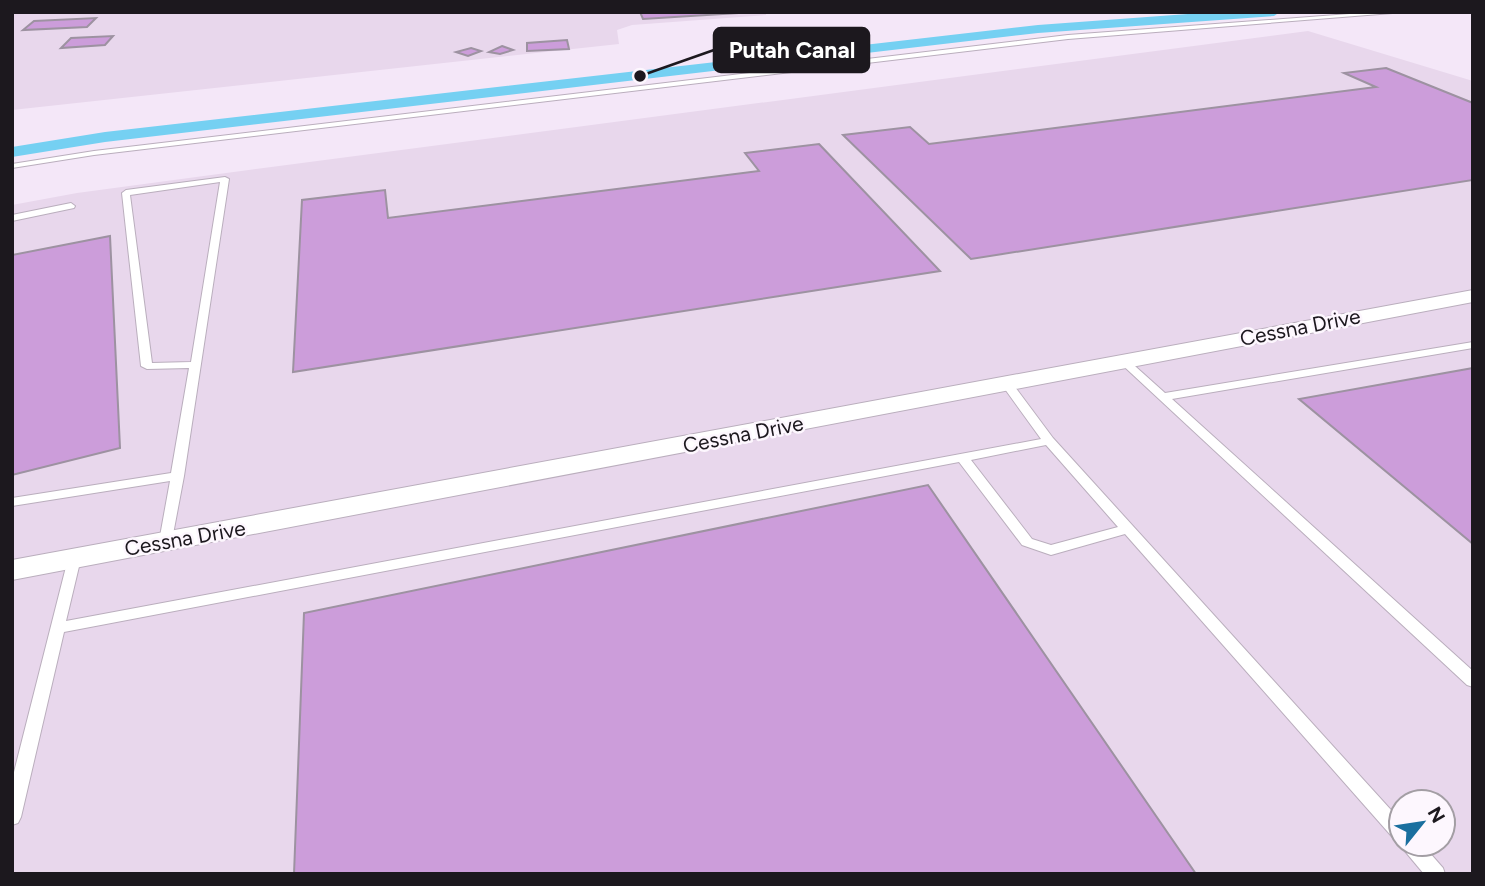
<svg xmlns="http://www.w3.org/2000/svg" width="1485" height="886" font-family="Figtree,sans-serif">
  <rect width="100%" height="100%" fill="#f4e7f8"/>
  <!-- built -->
  <g fill="#e8d7ec" fill-rule="evenodd">
    <polygon points="12,12 772,12 766,13 766,15 632,25 617,30 619,44 12,110"/>
    <path d="M1308 31 1473 81V874H12V205L77 193 279 166ZM1401 802H1443V844H1401Z"/>
  </g>
  <g fill="none" stroke-linecap="round" stroke-linejoin="round">
    <!-- canal -->
    <polygon fill="#75d0f2" fill-rule="evenodd" points="1215,12 1280,12 1274,16 1038,33 105,142 12,157 12,147 105,132 1038,25"/>
  </g>
  <!-- building -->
  <g fill="#cc9dda" stroke="#9d92a1" stroke-width="2">
    <polygon points="640,12 755,12 643,19"/>
    <polygon points="96,18 87,27 23,30 34,21"/>
    <polygon points="113,36 105,45 61,48 71,38"/>
    <polygon points="567,40 569,49 527,51 527,43"/>
    <polygon points="502,46 513,50 500,54 489,52"/>
    <polygon points="471,48 481,51 468,56 456,52"/>
    <polygon points="1386,68 1473,103 1473,180 971,259 843,135 910,127 929,144 1376,87 1344,73"/>
    <polygon points="819,144 940,271 293,372 302,200 385,190 388,218 759,171 745,153"/>
    <polygon points="110,236 120,448 12,475 12,255"/>
    <polygon points="1473,368 1473,544 1299,399"/>
    <polygon points="928,485 1196,874 294,874 304,613"/>
  </g>
  <g fill="none" stroke-linecap="round" stroke-linejoin="round">
    <defs>
      <g id="lane">
        <polygon points="1376,12 1405,12 1068,39 94,155 12,168 12,164 94,151 1068,35"/>
        <path d="M225 177 229 179 184 476 171 545H161L159 542 170 481 12 506V498L171 473 189 368 147 369 141 366 122 193 126 190ZM220 182 191 362 152 363 130 195Z"/>
        <polygon points="71,203 75,206 74,208 12,221 12,215"/>
        <polygon points="1473,342 1473,348 1172,399 1473,671 1473,687 1467,685 1117,360 1122,357 1126,358 1165,393"/>
        <path d="M1008 382 1012 383 1053 438 1401 821V842L1395 840 1125 534 1051 555 1022 545 959 462 64 632 21 817 18 823 12 825V780L69 555H79L81 558 66 621 1041 439 1002 385ZM1046 445 1118 527 1051 545 1032 539 971 460Z"/>
        <polygon points="1401,844 1422,844 1443,868 1445,874 1424,874 1404,850"/>
      </g>
      <polygon id="street" points="1473,290 1473,302 12,580 12,560"/>
    </defs>
    <!-- lane casing -->
    <use href="#lane" stroke="#baaebd" stroke-width="2"/>
    <!-- street casing -->
    <use href="#street" stroke="#baaebd" stroke-width="2"/>
    <!-- lane -->
    <use href="#lane" fill="#fff" fill-rule="evenodd"/>
    <!-- street -->
    <use href="#street" fill="#fff" fill-rule="evenodd"/>
  </g>
  <g text-anchor="middle" dominant-baseline="central" stroke-width="5" stroke-linejoin="round" paint-order="stroke">
    <!-- street labels -->
    <g font-size="21" fill="#1c181e" stroke="#fdf7fe">
      <text transform="translate(1300 327) rotate(-11)">Cessna Drive</text>
      <text transform="translate(743 434) rotate(-11)">Cessna Drive</text>
      <text transform="translate(185 538) rotate(-10)">Cessna Drive</text>
    </g>
  </g>
  <!-- callouts -->
  <path fill="none" stroke="#1c181e" stroke-width="2.5" d="M640 76L714 50"/>
  <circle fill="#1c181e" stroke="#fdf7fe" stroke-width="2.5" cx="640" cy="76" r="7"/>
  <rect fill="#1c181e" stroke="#1c181e" stroke-width="2.5" x="714" y="28" width="155" height="44" rx="7"/>
  <g font-size="23" text-anchor="middle" font-weight="bold" fill="#fff">
    <text x="792" y="58">Putah Canal</text>
  </g>
  <!-- border -->
  <rect width="1485" height="886" fill="none" stroke="#1c181e" stroke-width="28"/>
  <!-- north arrow -->
  <g transform="translate(1422 823) rotate(60)"><circle r="33" fill="#fdf7fe" stroke="#a39ea4" stroke-width="2"/>
  <path d="M0-5L12 26L0 18L-12 26Z" fill="#1a6f9f"/>
  <text y="-10" font-size="19" font-weight="bold" text-anchor="middle" fill="#1c181e">N</text>
  </g>
</svg>
